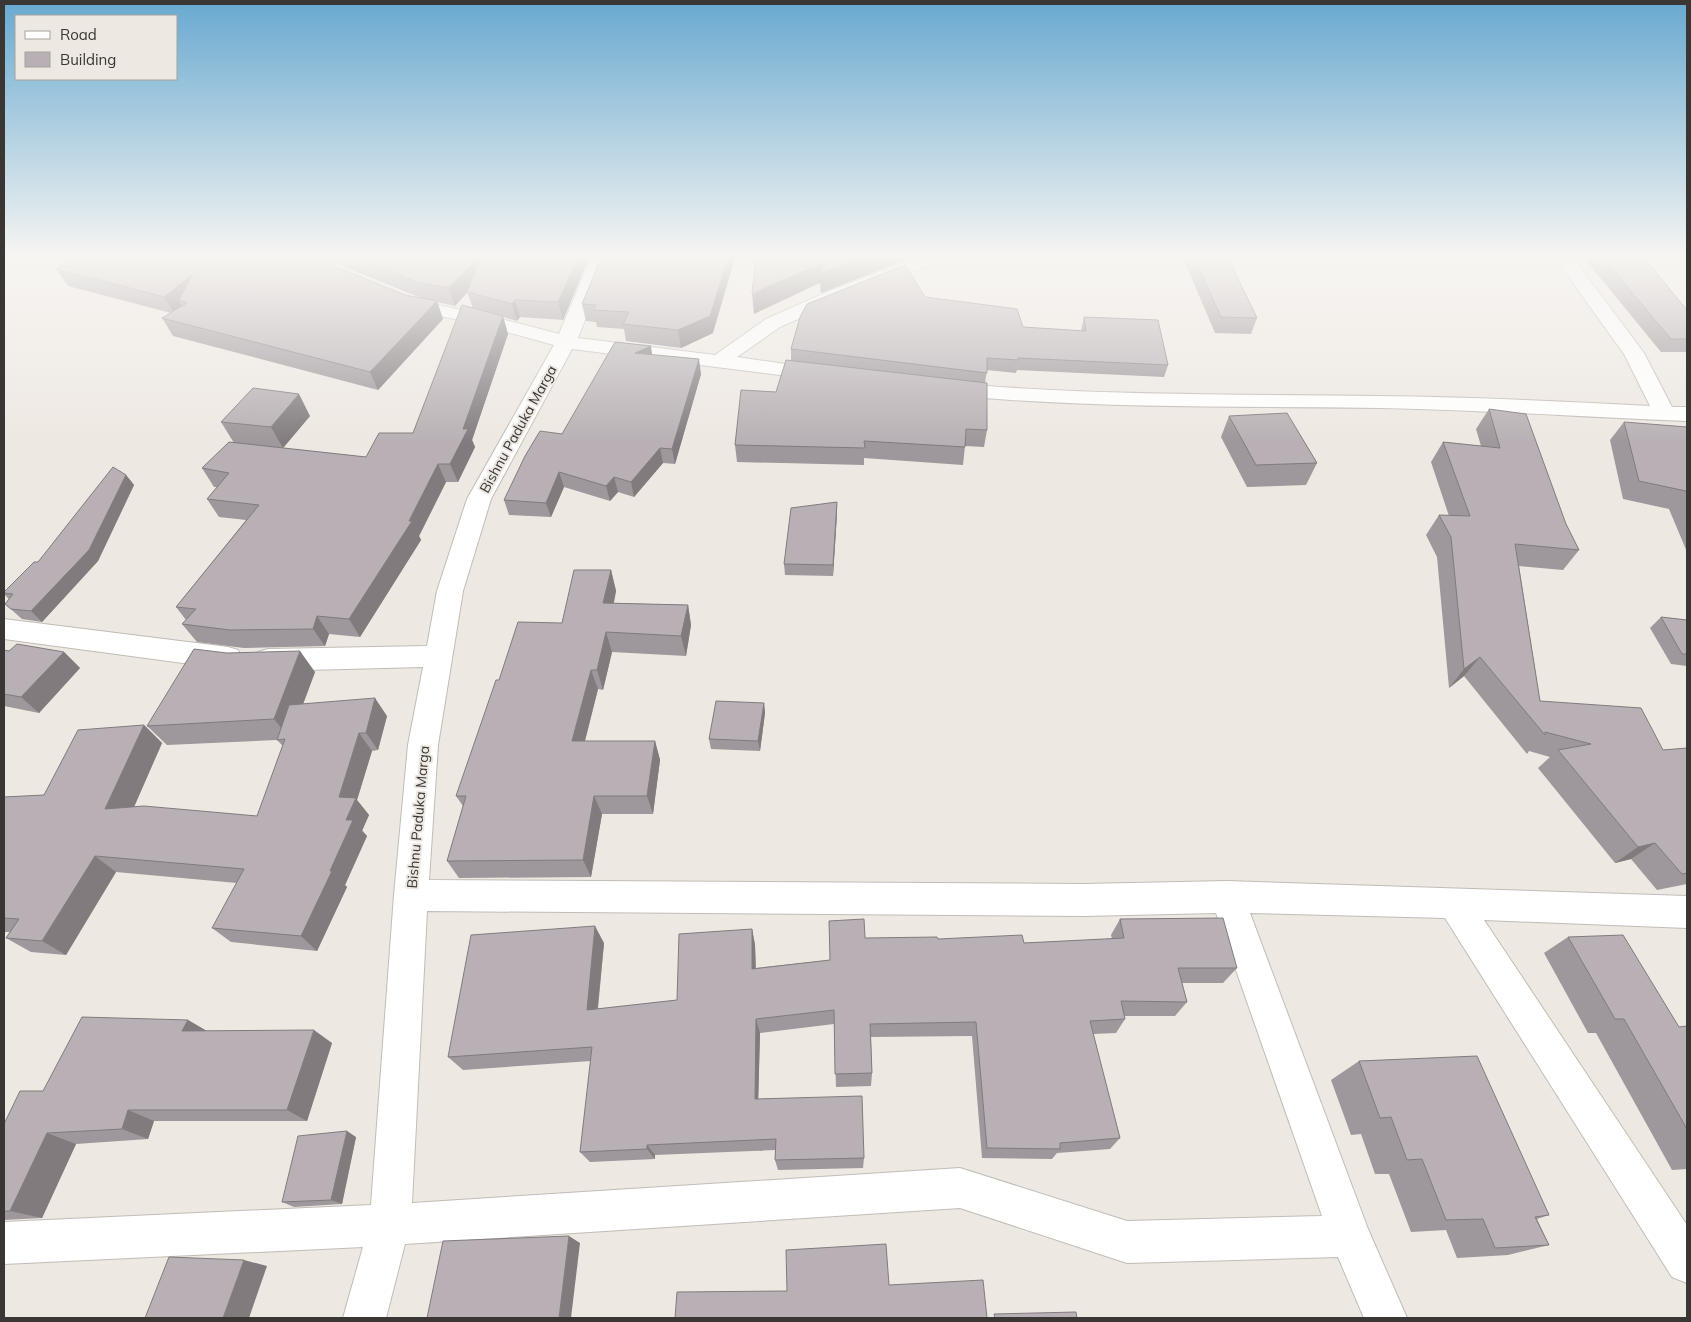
<svg xmlns="http://www.w3.org/2000/svg" width="1691" height="1322" font-family="Mulish,sans-serif">
  <rect width="100%" height="100%" fill="#eee8e2"/>
  <g fill="none" stroke-linecap="round" stroke-linejoin="round">
    <defs>
      <g id="minor">
        <polygon points="4,258 21,258 10,267 4,268"/>
        <path d="M591 258H609L578 338 715 355 766 319 827 292 915 258H939L936 262 841 300 780 327 737 357 827 370 830 374 827 378 820 380 572 349 491 499 463 591 438 745 429 880 1083 884 1227 881 1687 896V928L1484 920 1687 1225V1283L1672 1277 1445 918 1250 913 1368 1229 1407 1318H1364L1338 1257 1127 1263 960 1208 405 1244 386 1318H343L363 1247 4 1264V1222L371 1205 394 895 408 745 423 667 268 671 258 668 254 660 258 652 268 649 427 646 437 591 467 499 554 345 471 322 413 311 398 305 396 301 398 297C410 294 417 301 428 303 472 312 516 322 559 334ZM427 911 1083 916 1216 913 1322 1216 1127 1221 960 1168 412 1203Z"/>
        <path d="M1555 258H1573L1644 353 1672 407H1687V421C1585 417 1483 410 1381 408 1237 406 1094 409 950 395L943 393 939 389 943 385 950 383C1093 396 1235 394 1378 396 1469 397 1560 401 1650 406L1624 354Z"/>
        <polygon points="4,619 228,647 238,650 242,658 238,666 228,669 4,639"/>
      </g>
    </defs>
    <!-- minor casing -->
    <use href="#minor" stroke="#c2bcb7" stroke-width="2"/>
    <!-- minor -->
    <use href="#minor" fill="#fff" fill-rule="evenodd"/>
  </g>
  <!-- wall -->
  <g fill="#9e979b">
    <polygon points="50,258 315,258 405,295 421,298 322,258 589,258 563,320 520,317 517,321 503,317 508,334 472,440 475,447 458,482 446,482 419,536 421,540 360,637 329,634 325,646 244,648 197,642 182,624 186,620 176,607 246,520 219,517 207,499 217,487 214,487 202,468 234,443 221,422 310,416 283,448 366,457 413,433 473,308 467,292 455,306 437,302 443,319 378,390 173,336 162,318 171,313 68,286 56,269 68,261"/>
    <polygon points="601,258 713,333 681,348 626,341 624,329 597,327 596,322 586,321 582,304"/>
    <polygon points="1183,258 1228,258 1257,318 1251,334 1215,333"/>
    <polygon points="1485,258 1513,258 1487,260"/>
    <polygon points="1584,258 1644,258 1687,310 1687,352 1661,352"/>
    <polygon points="925,297 1023,327 1081,331 1084,317 1168,365 1164,377 1017,370 1016,373 987,370 985,383 987,430 984,447 965,446 963,465 864,458 864,465 737,462 735,445 776,392 791,360 791,349"/>
    <polygon points="652,355 701,374 675,464 663,463 634,497 618,492 610,501 564,487 551,517 509,515 504,500 562,434"/>
    <polygon points="1489,409 1566,524 1579,550 1563,570 1519,566 1540,701 1663,750 1687,748 1687,884 1657,890 1631,859 1615,863 1538,768 1550,757 1529,751 1527,754 1464,676 1449,688 1437,557 1426,535 1439,515 1449,516 1431,462 1443,442 1481,446 1476,429"/>
    <polygon points="1229,416 1317,463 1306,485 1247,487 1221,437"/>
    <polygon points="1624,422 1687,427 1687,552 1669,509 1623,499 1610,440"/>
    <polygon points="126,475 134,485 98,561 42,622 22,619 5,604 9,599 4,594 4,592 38,562"/>
    <polygon points="837,502 837,513 833,576 785,575 784,564"/>
    <polygon points="611,570 616,591 614,603 688,605 691,625 686,656 612,652 603,690 598,689 585,741 655,741 660,760 653,814 602,814 591,877 459,878 447,861 463,806 456,796 499,680 562,623"/>
    <polygon points="1661,617 1687,620 1687,666 1671,664 1650,628"/>
    <polygon points="4,650 9,651 64,652 80,668 39,713 4,706"/>
    <polygon points="315,672 303,704 387,716 378,750 372,751 357,800 369,815 362,830 367,836 345,885 347,887 317,951 231,942 212,928 237,883 116,872 66,955 31,952 6,938 10,932 4,932 4,797 44,795 144,725 162,743 134,807 257,816 283,746 277,740 167,745 147,726"/>
    <polygon points="764,703 765,713 760,751 711,749 709,739"/>
    <polygon points="1120,919 1237,968 1223,983 1182,983 1187,1002 1175,1016 1125,1016 1125,1019 1116,1033 1093,1034 1120,1138 1110,1149 1057,1153 1052,1159 982,1158 972,1036 871,1037 872,1073 871,1086 836,1087 834,1024 760,1033 758,1099 864,1158 863,1168 778,1170 775,1160 776,1150 655,1155 655,1159 590,1162 580,1152 591,1061 463,1070 448,1057 604,943 598,1009 677,1000 752,929 755,945 756,968 830,960 865,938 938,939 1024,943 1112,939 1111,935"/>
    <polygon points="1568,937 1679,1027 1687,1026 1687,1169 1672,1170 1596,1033 1588,1033 1544,953"/>
    <polygon points="188,1020 207,1031 332,1043 307,1121 154,1121 148,1139 76,1144 42,1218 4,1220 4,1124 43,1091"/>
    <polygon points="1359,1061 1549,1215 1537,1219 1549,1245 1508,1255 1457,1258 1446,1230 1411,1232 1389,1174 1375,1174 1361,1134 1351,1135 1331,1080"/>
    <polygon points="356,1137 342,1204 294,1207 282,1202"/>
  </g>
  <!-- shaded-wall -->
  <g fill="#817b7e">
    <polygon points="478,258 483,258 487,271 455,306 449,288"/>
    <polygon points="578,258 589,258 563,320 558,302"/>
    <polygon points="728,258 735,258 713,333 681,348 678,330"/>
    <polygon points="861,258 905,258 905,260 821,293 820,283 754,314 752,294 828,260"/>
    <polygon points="193,274 179,300 183,307 175,314 164,297"/>
    <polygon points="515,300 520,317 517,321 512,304"/>
    <polygon points="437,301 443,319 378,390 370,372"/>
    <polygon points="503,316 508,334 472,440 475,447 458,482 450,464"/>
    <polygon points="651,346 653,361 635,353"/>
    <polygon points="699,359 701,374 675,464 672,449"/>
    <polygon points="299,394 310,416 283,448 271,427"/>
    <polygon points="660,448 663,463 634,497 631,482"/>
    <polygon points="438,464 446,482 419,536 421,540 360,637 349,619 409,521"/>
    <polygon points="559,472 564,487 551,517 546,503"/>
    <polygon points="126,475 134,485 98,561 42,622 31,611"/>
    <polygon points="614,477 618,492 610,501 606,486"/>
    <polygon points="837,502 837,513 833,576 833,565"/>
    <polygon points="611,570 616,591 609,623 603,603"/>
    <polygon points="688,605 691,625 686,656 681,636"/>
    <polygon points="317,616 329,634 325,646 313,629"/>
    <polygon points="606,632 612,652 603,690 597,670"/>
    <polygon points="300,651 315,672 290,739 274,719"/>
    <polygon points="64,652 80,668 39,713 21,697"/>
    <polygon points="1480,657 1464,676 1449,688 1464,669"/>
    <polygon points="591,670 598,689 580,760 572,741"/>
    <polygon points="375,698 387,716 378,750 366,733"/>
    <polygon points="764,703 765,713 760,751 758,741"/>
    <polygon points="144,725 162,743 126,825 105,809"/>
    <polygon points="359,733 372,751 357,800 369,815 362,831 367,836 345,885 347,887 317,951 301,936 330,871 346,820 339,797"/>
    <polygon points="655,741 660,760 653,814 647,796"/>
    <polygon points="594,796 602,814 591,877 583,860"/>
    <polygon points="1655,843 1631,859 1615,863 1638,847"/>
    <polygon points="95,856 116,872 66,955 42,941"/>
    <polygon points="595,926 604,943 596,1024 587,1010"/>
    <polygon points="752,929 755,945 756,984 752,969"/>
    <polygon points="756,1019 760,1033 758,1111 755,1099"/>
    <polygon points="188,1020 210,1033 182,1031"/>
    <polygon points="314,1030 332,1043 307,1121 287,1110"/>
    <polygon points="128,1110 154,1121 148,1139 122,1129"/>
    <polygon points="347,1131 356,1137 342,1204 331,1200"/>
    <polygon points="47,1133 76,1144 42,1218 10,1211"/>
    <polygon points="647,1145 655,1155 655,1159 647,1149"/>
    <polygon points="569,1236 580,1243 571,1318 559,1318"/>
    <polygon points="244,1260 267,1266 249,1318 223,1318"/>
  </g>
  <!-- building -->
  <g fill="#b8b0b4" stroke="#817b7e">
    <polygon points="73,258 315,258 405,295 437,301 370,372 162,318 187,303 179,300 193,274 164,297 56,269"/>
    <polygon points="357,258 478,258 449,288 419,283"/>
    <polygon points="480,258 578,258 558,302 515,300 512,304 467,292"/>
    <polygon points="601,258 728,258 710,316 678,330 623,324 629,312 593,310 596,305 582,304"/>
    <polygon points="756,258 861,258 820,273 828,260 752,294"/>
    <polygon points="1194,258 1228,258 1257,318 1221,317"/>
    <polygon points="1603,258 1644,258 1687,310 1687,339 1671,339"/>
    <polygon points="905,265 925,297 1017,309 1023,327 1086,331 1084,317 1158,320 1168,365 1018,358 1018,360 987,358 987,373 791,349 800,317 807,304"/>
    <polygon points="462,305 503,316 463,429 468,429 450,464 438,464 409,521 412,521 349,619 317,616 313,629 230,630 182,624 196,609 176,607 259,505 207,499 229,473 202,468 229,442 366,457 379,433 413,433"/>
    <polygon points="615,342 651,346 635,353 699,359 672,449 660,448 631,482 614,477 606,486 559,472 546,503 504,500 525,456 540,431 562,434"/>
    <polygon points="786,360 987,383 987,430 966,429 965,447 864,441 865,448 735,445 741,390 776,392"/>
    <polygon points="253,388 299,394 271,427 221,422"/>
    <polygon points="1489,409 1526,414 1566,524 1579,550 1515,544 1540,701 1641,708 1663,750 1687,748 1687,873 1682,874 1655,843 1638,847 1558,750 1591,744 1545,732 1545,735 1480,657 1464,669 1451,537 1439,515 1470,516 1443,442 1500,448"/>
    <polygon points="1287,413 1317,463 1256,465 1229,416"/>
    <polygon points="1624,422 1687,427 1687,494 1686,491 1639,481"/>
    <polygon points="113,467 126,475 89,550 31,611 11,609 5,604 13,594 4,593 4,592 34,562 38,562"/>
    <polygon points="837,502 833,565 784,564 791,508"/>
    <polygon points="574,570 611,570 603,603 688,605 681,636 606,632 597,670 591,670 572,741 655,741 647,796 594,796 583,860 447,861 466,796 456,796 496,680 499,680 518,622 562,623"/>
    <polygon points="1661,617 1687,620 1687,654 1682,654"/>
    <polygon points="17,644 64,652 21,697 4,694 4,650 9,651"/>
    <polygon points="194,649 227,653 300,651 274,719 147,726"/>
    <polygon points="375,698 366,733 359,733 339,797 356,798 346,820 353,820 330,871 332,871 301,936 212,928 244,869 95,856 42,941 6,938 19,919 4,918 4,797 44,795 78,730 144,725 105,809 144,806 257,816 285,739 277,740 289,705"/>
    <polygon points="716,701 764,703 758,741 709,739"/>
    <polygon points="1223,918 1237,968 1178,968 1187,1002 1121,1001 1125,1019 1090,1021 1120,1138 1060,1143 1060,1149 987,1148 976,1022 870,1024 872,1073 835,1074 834,1010 756,1019 755,1099 862,1096 864,1158 775,1160 776,1139 647,1145 647,1149 580,1152 592,1047 448,1057 471,935 595,926 587,1010 677,1000 679,934 752,929 752,969 830,960 829,921 864,919 865,938 937,937 938,939 1022,935 1024,943 1124,938 1120,919"/>
    <polygon points="1623,935 1679,1027 1687,1026 1687,1129 1624,1019 1615,1019 1568,937"/>
    <polygon points="82,1017 188,1020 182,1031 314,1030 287,1110 128,1110 122,1129 47,1133 10,1211 4,1211 4,1124 20,1091 43,1091"/>
    <polygon points="1477,1056 1549,1215 1535,1217 1549,1245 1495,1248 1483,1219 1446,1220 1422,1159 1407,1160 1391,1117 1380,1118 1359,1061"/>
    <polygon points="347,1131 331,1200 282,1202 298,1136"/>
    <polygon points="569,1236 559,1318 427,1318 443,1241"/>
    <polygon points="886,1244 889,1285 983,1280 987,1318 675,1318 677,1292 787,1291 786,1250"/>
    <polygon points="169,1257 244,1260 223,1318 145,1318"/>
    <polygon points="1076,1312 1077,1318 995,1318 994,1314"/>
  </g>
  <!-- sky -->
  <linearGradient id="sky" x2="0" y2="1"><stop stop-color="#68a9d0"/><stop offset="0.58" stop-color="#f7f5f2"/><stop offset="1" stop-color="#f7f5f2" stop-opacity="0"/></linearGradient>
  <rect width="1691" height="443" fill="url(#sky)"/>
  <g text-anchor="middle" dominant-baseline="central" stroke-width="4" stroke-linejoin="round" paint-order="stroke">
    <!-- street labels -->
    <g font-size="14" fill="#393634" stroke="#eee8e2">
      <text transform="translate(518 429) rotate(-61)">Bishnu Paduka Marga</text>
      <text transform="translate(418 817) rotate(-85)">Bishnu Paduka Marga</text>
    </g>
  </g>
  <!-- border -->
  <rect width="1691" height="1322" fill="none" stroke="#393634" stroke-width="10"/>
  <!-- legend -->
  <rect x="15" y="15" width="162" height="65" fill="#eee8e2" stroke="#a6a19c"/>
  <rect x="25" y="31" width="25" height="8" fill="#ffffff" stroke="#a6a19c"/>
  <text x="60" y="40" font-size="15" fill="#393634">Road</text>
  <rect x="25" y="52" width="25" height="15" fill="#b8b0b4" stroke="#a6a19c"/>
  <text x="60" y="65" font-size="15" fill="#393634">Building</text>
</svg>
